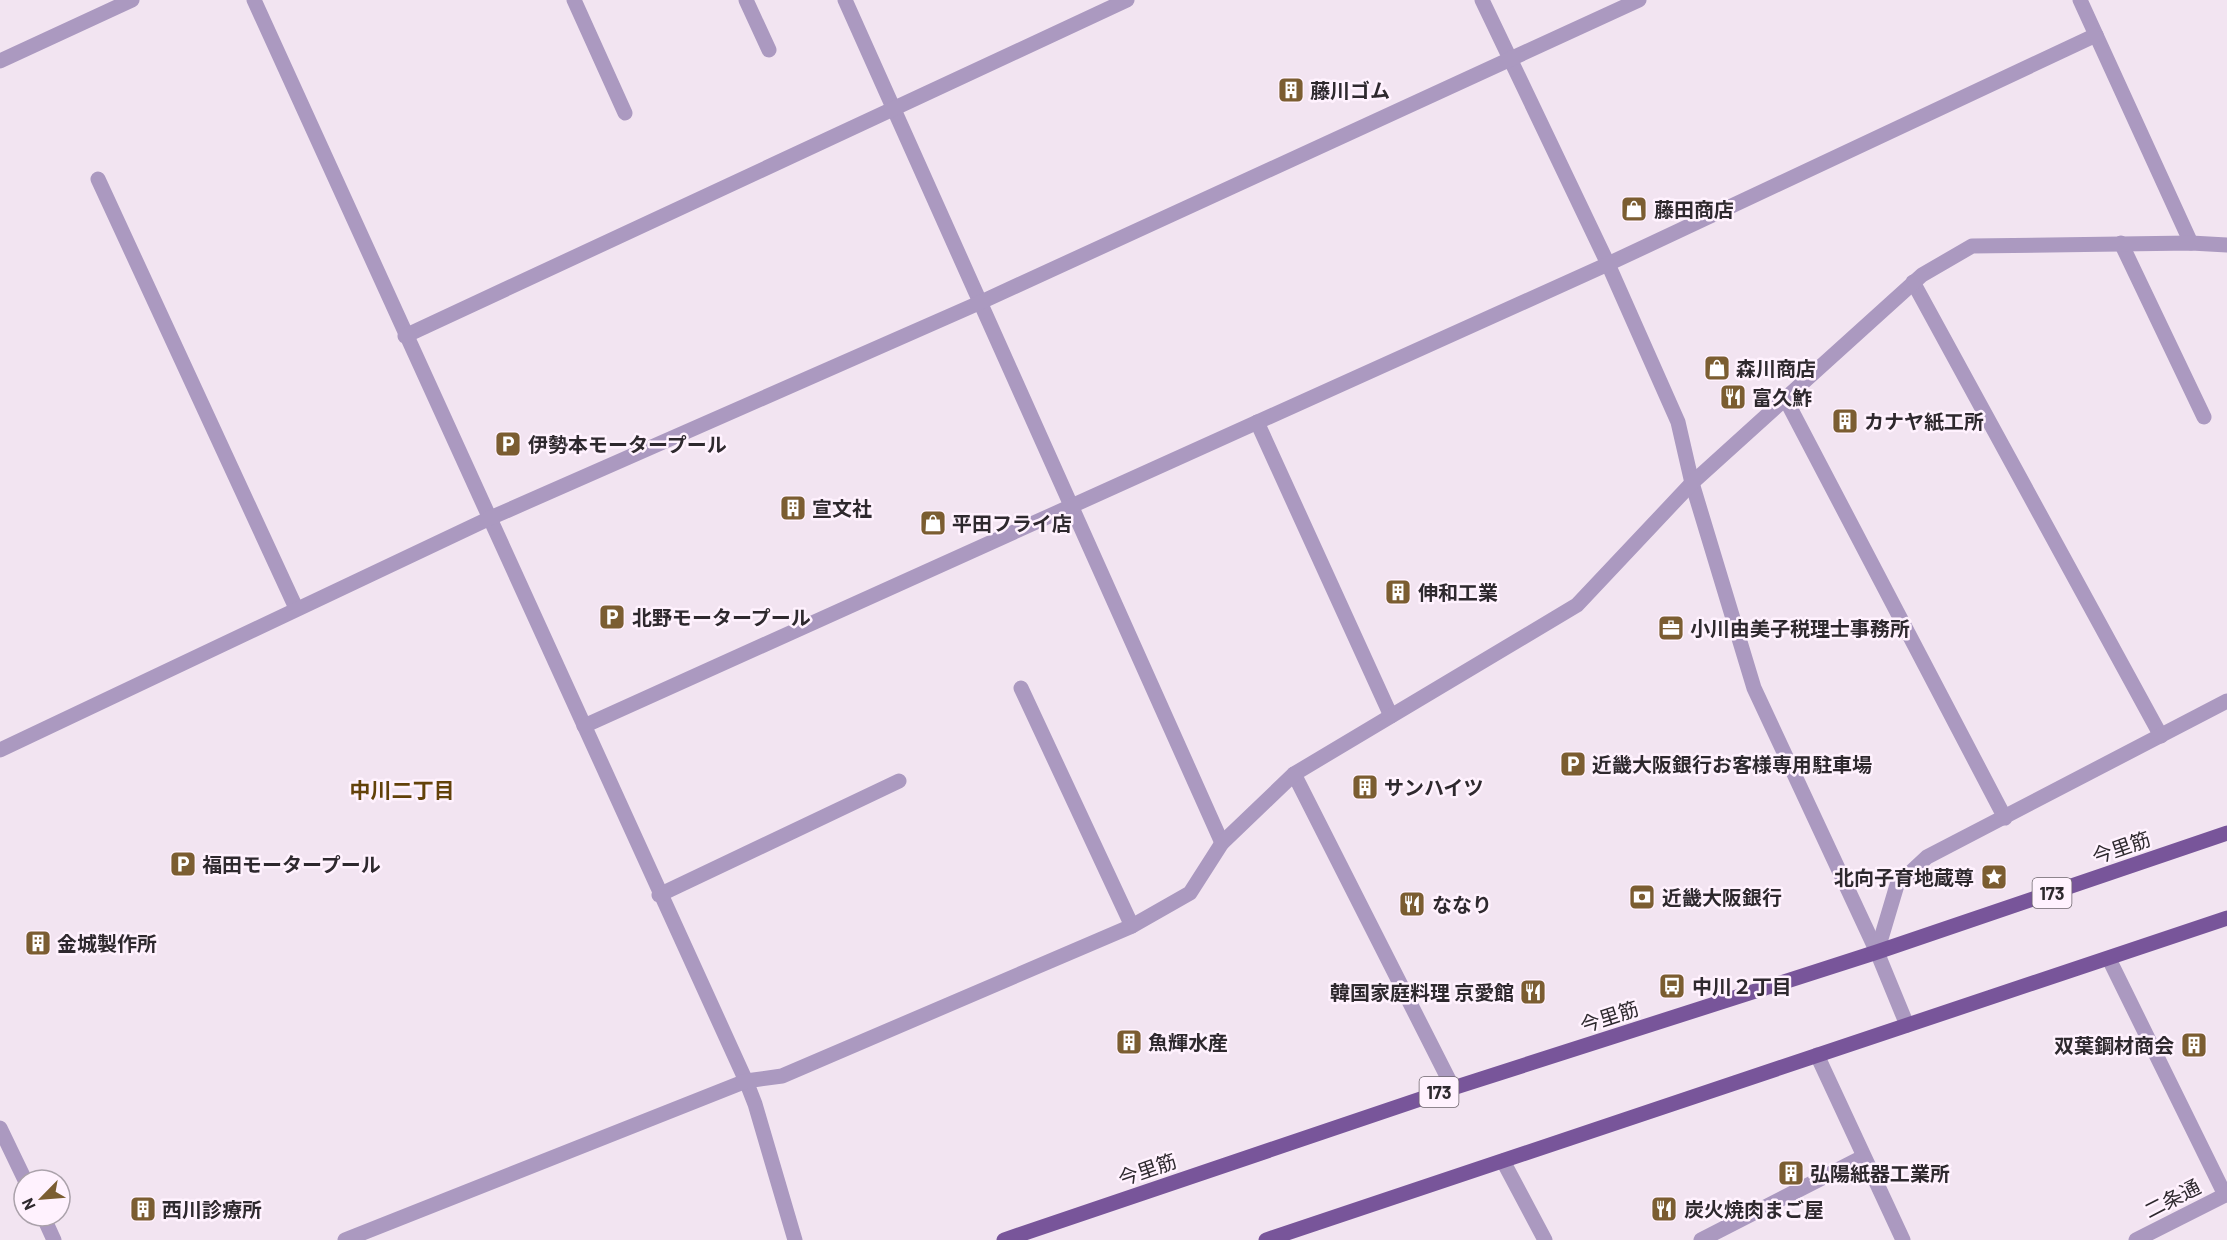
<svg xmlns="http://www.w3.org/2000/svg" width="2227" height="1240" font-family="Barlow,'Noto Sans JP',sans-serif">
  <rect width="100%" height="100%" fill="#f2e4f1"/>
  <g fill="none" stroke-linecap="round" stroke-linejoin="round">
    <!-- street -->
    <g stroke="#ab99c0" stroke-width="15">
      <polyline points="254,0 746,1081 755,1104 795,1240"/>
      <polyline points="574,0 625,113"/>
      <polyline points="746,0 769,50"/>
      <polyline points="845,0 1222,843"/>
      <polyline points="1482,0 1608,264 1678,422 1692,483 1754,688 1877,952 1907,1025"/>
      <polyline points="2080,0 2191,243"/>
      <polyline points="0,61 132,0"/>
      <polyline points="98,179 296,608"/>
      <polyline points="2121,243 2204,417"/>
      <polyline points="1913,282 2161,736"/>
      <polyline points="405,336 1127,0"/>
      <polyline points="1785,398 2005,818"/>
      <polyline points="1257,422 1391,716"/>
      <polyline points="1021,688 1132,926"/>
      <polyline points="584,726 1608,264 2096,35"/>
      <polyline points="0,750 488,519 979,303 1639,0"/>
      <polyline points="1294,774 1453,1088"/>
      <polyline points="659,895 899,781"/>
      <polyline points="1877,952 1897,885 1927,857 2227,701"/>
      <polyline points="2109,959 2225,1195"/>
      <polyline points="1817,1055 1903,1240"/>
      <polyline points="0,1128 25,1180"/>
      <polyline points="1503,1161 1545,1240"/>
      <polyline points="43,1216 54,1240"/>
      <polyline points="345,1240 746,1081 782,1076 1132,926 1190,893 1222,843 1294,774 1577,605 1692,483 1922,275 1972,246 2191,243 2227,245"/>
      <polyline points="1701,1240 1863,1157"/>
      <polyline points="2136,1240 2227,1194"/>
    </g>
    <!-- primary -->
    <g stroke="#78559a" stroke-width="15">
      <polyline points="1004,1240 1453,1088 1877,952 2227,833"/>
      <polyline points="1266,1240 2227,918"/>
    </g>
  </g>
  <!-- icons -->
  <defs>
    <symbol id="building-square" viewBox="-11 -11 22 22"><rect x="-9" y="-9" width="18" height="18" rx="4" fill="#7b5d31" stroke="#fff2fe"/><path d="M-4-6H4V6H1V3H-1V6H-4ZM-2.5-4.3h1.7v1.8h-1.7ZM.8-4.3h1.7v1.8H.8ZM-2.5-1h1.7V.8h-1.7ZM.8-1h1.7V.8H.8Z" fill="#fff"/></symbol>
    <symbol id="shop-square" viewBox="-11 -11 22 22"><rect x="-9" y="-9" width="18" height="18" rx="4" fill="#7b5d31" stroke="#fff2fe"/><path d="M-5-2.5h2.3a2.7 3.5 0 0 1 5.4 0H5L5.5 6h-11ZM-1.5-2.5h3a1.5 2.3 0 0 0-3 0Z" fill="#fff"/></symbol>
    <symbol id="restaurant-square" viewBox="-11 -11 22 22"><rect x="-9" y="-9" width="18" height="18" rx="4" fill="#7b5d31" stroke="#fff2fe"/><path d="M-5-6h1v4h1v-4h1v4h1v-4h1v5L-1.5 .5V6h-2V.5L-5-1ZM5-6V6H3V1.5H1.5Q1.5-4 5-6Z" fill="#fff"/></symbol>
    <symbol id="parking-square" viewBox="-11 -11 22 22"><rect x="-9" y="-9" width="18" height="18" rx="4" fill="#7b5d31" stroke="#fff2fe"/><path d="M-3.5-5.5H1a3.5 3.5 0 0 1 0 7H-1V5.5H-3.5ZM-1-3.4V-.6H.8a1.4 1.4 0 0 0 0-2.8Z" fill="#fff"/></symbol>
    <symbol id="office-square" viewBox="-11 -11 22 22"><rect x="-9" y="-9" width="18" height="18" rx="4" fill="#7b5d31" stroke="#fff2fe"/><path d="M-6-3h4V-5.5h4V-3h4V5H-6ZM-1-4.5V-3h2v-1.5ZM-6 0V1H6V0Z" fill="#fff"/></symbol>
    <symbol id="sight-square" viewBox="-11 -11 22 22"><rect x="-9" y="-9" width="18" height="18" rx="4" fill="#7b5d31" stroke="#fff2fe"/><path d="M0-6L1.8-2.2L6-1.7L2.9 1.2L3.7 5.4L0 3.3L-3.7 5.4L-2.9 1.2L-6-1.7L-1.8-2.2Z" fill="#fff"/></symbol>
    <symbol id="bank-square" viewBox="-11 -11 22 22"><rect x="-9" y="-9" width="18" height="18" rx="4" fill="#7b5d31" stroke="#fff2fe"/><path d="M-6-4H6V4H-6ZM0-2.3a2.3 2.3 0 1 0 0 4.6a2.3 2.3 0 1 0 0-4.6Z" fill="#fff"/></symbol>
    <symbol id="bus-square" viewBox="-11 -11 22 22"><rect x="-9" y="-9" width="18" height="18" rx="4" fill="#7b5d31" stroke="#fff2fe"/><path d="M-5-6H5V4H4V6H2V4H-2V6H-4V4H-5ZM-3.5-4V0h7V-4ZM-3.5 1.2v1.5H-2V1.2ZM2 1.2v1.5H3.5V1.2Z" fill="#fff"/></symbol>
  </defs>
  <g fill-rule="evenodd">
    <use href="#building-square" x="1276" y="75" width="30" height="30"/>
    <use href="#shop-square" x="1619" y="194" width="30" height="30"/>
    <use href="#shop-square" x="1702" y="353" width="30" height="30"/>
    <use href="#restaurant-square" x="1718" y="382" width="30" height="30"/>
    <use href="#building-square" x="1830" y="406" width="30" height="30"/>
    <use href="#parking-square" x="493" y="429" width="30" height="30"/>
    <use href="#building-square" x="778" y="493" width="30" height="30"/>
    <use href="#shop-square" x="918" y="508" width="30" height="30"/>
    <use href="#building-square" x="1383" y="577" width="30" height="30"/>
    <use href="#parking-square" x="597" y="602" width="30" height="30"/>
    <use href="#office-square" x="1656" y="613" width="30" height="30"/>
    <use href="#parking-square" x="1558" y="749" width="30" height="30"/>
    <use href="#building-square" x="1350" y="772" width="30" height="30"/>
    <use href="#parking-square" x="168" y="849" width="30" height="30"/>
    <use href="#sight-square" x="1979" y="862" width="30" height="30"/>
    <use href="#bank-square" x="1627" y="882" width="30" height="30"/>
    <use href="#restaurant-square" x="1397" y="889" width="30" height="30"/>
    <use href="#building-square" x="23" y="928" width="30" height="30"/>
    <use href="#bus-square" x="1657" y="971" width="30" height="30"/>
    <use href="#restaurant-square" x="1518" y="977" width="30" height="30"/>
    <use href="#building-square" x="1114" y="1027" width="30" height="30"/>
    <use href="#building-square" x="2179" y="1030" width="30" height="30"/>
    <use href="#building-square" x="1776" y="1158" width="30" height="30"/>
    <use href="#building-square" x="128" y="1194" width="30" height="30"/>
    <use href="#restaurant-square" x="1649" y="1194" width="30" height="30"/>
  </g>
  <g text-anchor="middle" dominant-baseline="central" stroke-width="5" stroke-linejoin="round" paint-order="stroke">
    <!-- shield labels -->
    <g fill="#fff2fe" stroke="#6d656c" stroke-width="1.5">
      <rect x="2032.5" y="878" width="39" height="30" rx="4.5"/>
      <rect x="1419.5" y="1077" width="39" height="30" rx="4.5"/>
    </g>
    <g font-size="18" font-weight="bold" fill="#2e292e">
      <text x="2052" y="893">173</text>
      <text x="1439" y="1092">173</text>
    </g>
    <!-- poi labels -->
    <g font-size="20" font-weight="bold" fill="#2e292e" stroke="#fff2fe" text-anchor="start">
      <text x="1310" y="90">藤川ゴム</text>
      <text x="1654" y="209">藤田商店</text>
      <text x="1736" y="368">森川商店</text>
      <text x="1752" y="397">富久鮓</text>
      <text x="1864" y="421">カナヤ紙工所</text>
      <text x="528" y="444">伊勢本モータープール</text>
      <text x="812" y="508">宣文社</text>
      <text x="952" y="523">平田フライ店</text>
      <text x="1418" y="592">伸和工業</text>
      <text x="632" y="617">北野モータープール</text>
      <text x="1690" y="628">小川由美子税理士事務所</text>
      <text x="1592" y="764">近畿大阪銀行お客様専用駐車場</text>
      <text x="1384" y="787">サンハイツ</text>
      <text x="202" y="864">福田モータープール</text>
      <text x="1974" y="877" text-anchor="end">北向子育地蔵尊</text>
      <text x="1662" y="897">近畿大阪銀行</text>
      <text x="1432" y="904">ななり</text>
      <text x="57" y="943">金城製作所</text>
      <text x="1692" y="986">中川２丁目</text>
      <text x="1514" y="992" text-anchor="end">韓国家庭料理 京愛館</text>
      <text x="1148" y="1042">魚輝水産</text>
      <text x="2174" y="1045" text-anchor="end">双葉鋼材商会</text>
      <text x="1810" y="1173">弘陽紙器工業所</text>
      <text x="162" y="1209">西川診療所</text>
      <text x="1684" y="1209">炭火焼肉まご屋</text>
    </g>
    <!-- street labels -->
    <g font-size="20" fill="#2e292e" stroke="#fff2fe">
      <text transform="translate(2121 847) rotate(-19)">今里筋</text>
      <text transform="translate(1609 1016) rotate(-18)">今里筋</text>
      <text transform="translate(1147 1169) rotate(-19)">今里筋</text>
      <text transform="translate(2172 1198) rotate(-27)">二条通</text>
    </g>
    <!-- neighbourhood labels -->
    <g font-size="21" font-weight="bold" fill="#624109" stroke="#fff2fe">
      <text x="402" y="789">中川二丁目</text>
    </g>
  </g>
  <!-- north arrow -->
  <g transform="translate(42 1198) rotate(245)"><circle r="28" fill="#fff2fe" stroke="#aba2ab" stroke-width="1.5"/>
  <path d="M0-4.5L10 22L0 15L-10 22Z" fill="#7b5d31"/>
  <text y="-9" font-size="16" font-weight="bold" text-anchor="middle" fill="#2e292e">N</text>
  </g>
</svg>
